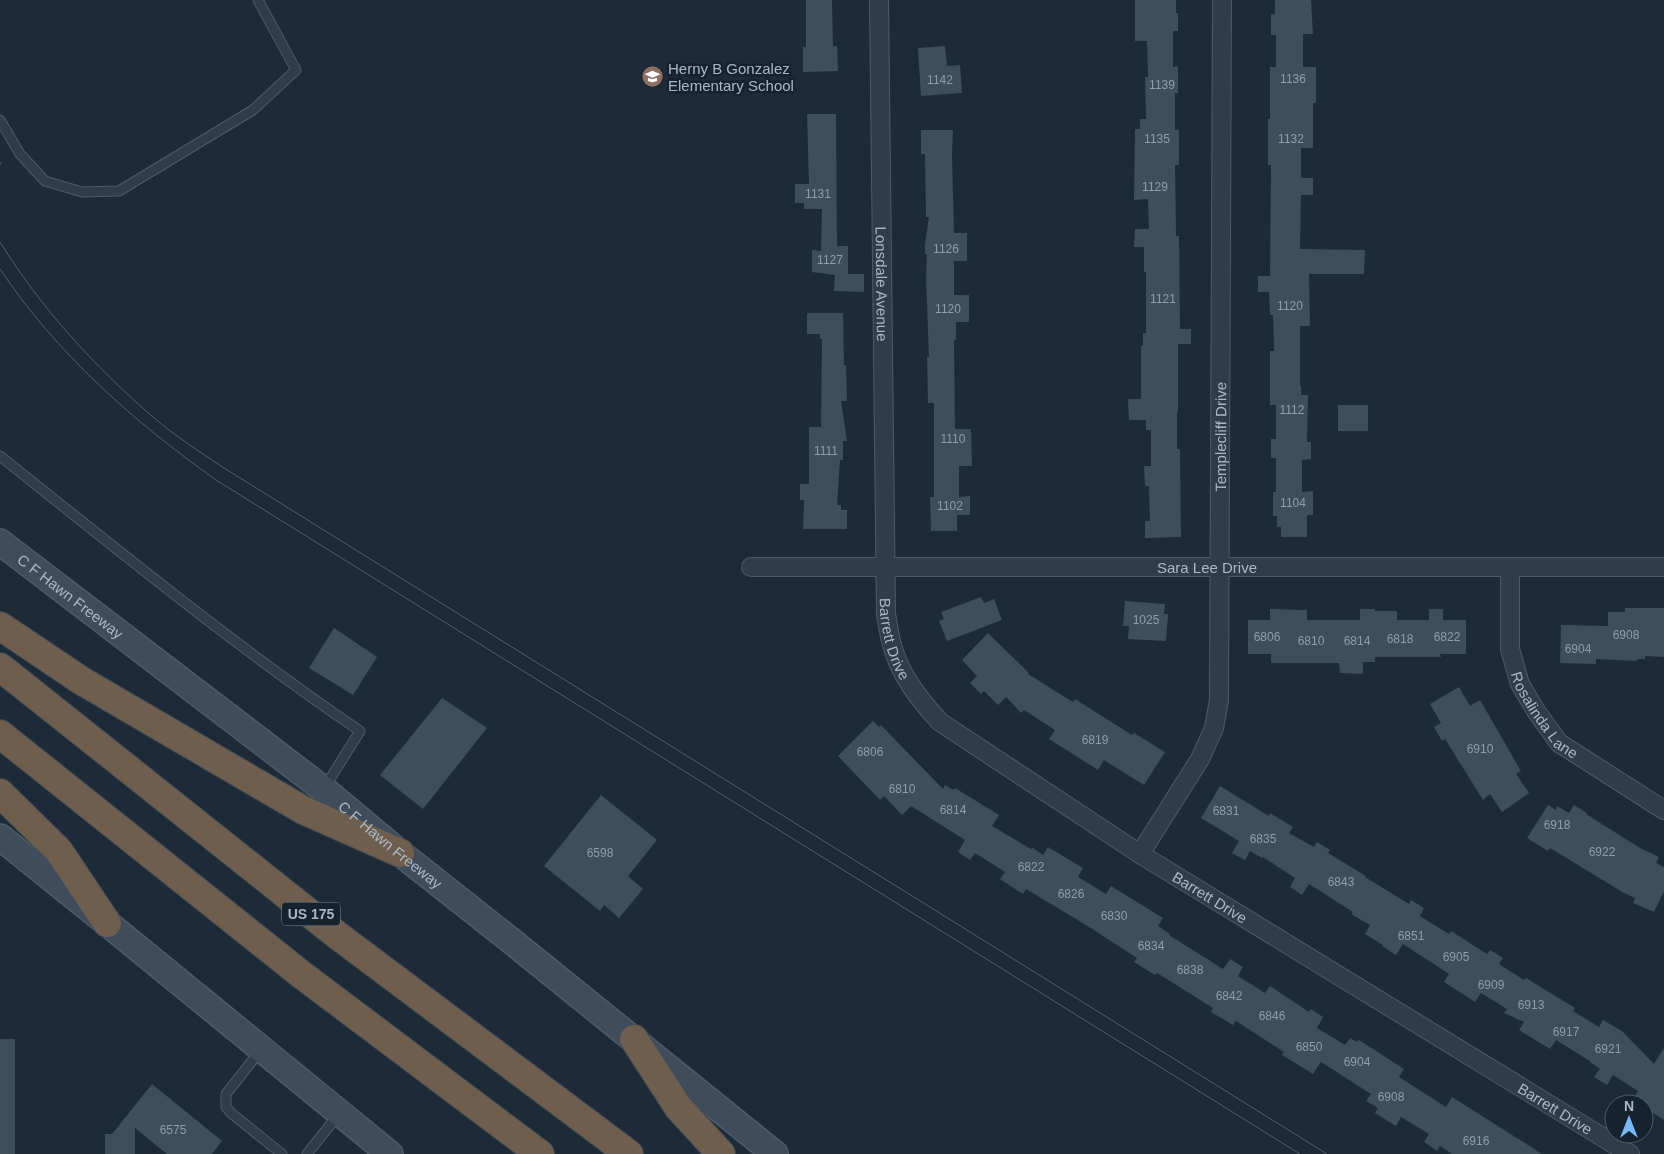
<svg xmlns="http://www.w3.org/2000/svg" width="1664" height="1154" font-family="Arial,sans-serif">
  <rect width="100%" height="100%" fill="#1d2b38"/>
  <!-- building -->
  <g fill="#3d4e5d">
    <polygon points="806,0 832,0 833,46 837,46 838,71 803,72 803,47 806,47"/>
    <polygon points="1135,0 1176,0 1176,13 1178,13 1178,31 1173,31 1173,67 1178,66 1178,93 1175,93 1175,130 1179,130 1179,165 1175,165 1176,236 1179,236 1180,329 1191,329 1191,344 1178,344 1178,412 1177,412 1177,449 1180,449 1181,537 1145,538 1145,521 1150,521 1149,486 1145,486 1144,466 1151,466 1151,430 1146,430 1146,420 1129,420 1128,399 1141,399 1141,346 1143,346 1143,333 1146,333 1146,272 1144,272 1144,247 1134,247 1135,229 1149,229 1148,199 1134,200 1135,129 1140,129 1140,119 1146,119 1145,77 1148,77 1147,41 1135,41"/>
    <polygon points="1275,0 1311,0 1313,34 1303,34 1303,67 1316,67 1316,103 1313,103 1313,148 1301,148 1301,178 1313,178 1313,195 1301,195 1300,249 1365,250 1364,274 1309,274 1310,326 1300,326 1300,386 1301,386 1301,395 1308,395 1307,442 1311,442 1311,459 1302,460 1302,492 1313,491 1313,515 1307,515 1307,537 1281,537 1281,527 1277,527 1277,516 1273,516 1273,492 1276,492 1276,458 1271,458 1271,439 1276,439 1276,405 1270,405 1270,351 1274,351 1273,315 1270,315 1269,292 1258,292 1258,276 1270,276 1271,165 1268,165 1268,119 1270,119 1270,67 1276,67 1276,35 1271,35 1271,14 1275,14"/>
    <polygon points="945,46 947,66 960,65 962,93 921,96 918,48"/>
    <polygon points="807,114 836,114 837,246 848,246 848,274 864,274 864,292 834,291 835,275 812,272 812,250 821,251 822,209 804,209 804,203 795,203 795,184 809,184"/>
    <polygon points="921,130 953,130 952,154 954,233 967,233 967,261 954,261 954,295 969,295 969,322 956,322 956,340 954,340 955,429 971,429 972,466 959,466 959,497 970,496 970,515 957,515 957,531 931,531 930,497 934,497 934,403 928,403 927,357 929,357 926,278 927,254 925,254 925,244 929,217 926,217 925,154 921,154"/>
    <polygon points="807,313 843,313 844,365 846,365 847,401 841,401 847,441 843,441 843,460 840,460 837,505 841,505 841,510 847,510 847,529 803,529 804,500 800,500 800,484 809,484 809,427 821,427 822,339 820,339 820,334 807,334"/>
    <rect x="1338" y="405" width="30" height="26"/>
    <polygon points="981,597 984,603 994,599 1002,620 947,641 939,621 944,619 941,612"/>
    <polygon points="1125,601 1165,604 1164,614 1168,614 1166,641 1128,639 1129,626 1123,626"/>
    <polygon points="1625,608 1664,608 1664,657 1645,656 1645,659 1637,659 1637,661 1596,659 1596,664 1560,663 1561,625 1608,626 1608,612 1625,612"/>
    <polygon points="1270,609 1307,610 1307,620 1360,620 1360,609 1375,609 1375,611 1397,611 1397,620 1429,620 1429,609 1443,609 1443,620 1466,620 1466,654 1440,654 1441,657 1375,657 1375,662 1363,662 1363,674 1340,673 1339,663 1271,663 1271,654 1248,654 1248,620 1270,620"/>
    <polygon points="334,628 377,657 353,695 309,668"/>
    <polygon points="988,633 1029,673 1028,674 1073,702 1075,699 1132,735 1134,733 1165,752 1144,785 1104,760 1098,770 1049,739 1055,730 1024,710 1021,713 1006,697 998,705 984,691 981,694 970,683 977,676 962,660"/>
    <polygon points="1459,687 1470,706 1480,700 1521,771 1516,774 1529,793 1502,812 1490,794 1483,800 1445,739 1442,741 1434,727 1441,723 1430,704"/>
    <polygon points="442,698 487,728 423,809 380,775"/>
    <polygon points="873,721 879,727 881,725 943,789 945,785 953,790 955,788 999,815 992,826 1031,849 1033,848 1043,855 1048,847 1083,868 1078,877 1106,894 1111,886 1163,918 1158,926 1170,934 1169,935 1223,969 1230,959 1243,967 1238,976 1265,993 1270,986 1309,1012 1311,1009 1323,1017 1317,1028 1345,1045 1350,1038 1357,1042 1359,1040 1404,1069 1399,1077 1446,1107 1452,1097 1542,1154 1452,1154 1440,1146 1437,1151 1424,1142 1429,1134 1401,1117 1396,1126 1375,1113 1378,1108 1366,1101 1371,1094 1321,1062 1313,1074 1282,1055 1284,1052 1236,1021 1233,1025 1211,1012 1213,1008 1157,973 1155,975 1134,962 1137,958 1086,925 1026,889 1023,894 1000,879 1005,872 975,853 970,860 958,852 965,840 911,806 902,815 884,796 880,800 838,756"/>
    <polygon points="1220,786 1269,816 1270,813 1293,827 1289,833 1314,847 1317,842 1330,850 1328,853 1366,876 1365,877 1409,904 1411,900 1424,908 1420,916 1449,934 1451,931 1487,954 1490,950 1503,958 1499,964 1524,980 1526,978 1575,1008 1573,1011 1599,1027 1603,1020 1622,1031 1654,1064 1664,1048 1664,1120 1645,1108 1644,1109 1644,1104 1636,1104 1632,1101 1638,1091 1613,1075 1607,1085 1594,1077 1600,1069 1590,1062 1590,1061 1556,1040 1550,1049 1519,1030 1524,1022 1504,1013 1507,1009 1481,993 1475,1002 1444,982 1449,974 1403,944 1396,955 1382,946 1383,945 1365,934 1370,925 1351,914 1353,912 1309,884 1302,895 1290,887 1295,878 1263,857 1262,858 1250,851 1245,860 1232,853 1239,841 1201,818"/>
    <polygon points="601,795 657,840 628,876 643,889 619,918 604,905 600,911 544,866"/>
    <polygon points="1548,805 1556,810 1557,806 1569,813 1574,805 1587,813 1586,814 1640,848 1659,857 1656,863 1664,867 1664,891 1654,912 1633,903 1635,898 1624,893 1550,848 1548,851 1527,838"/>
    <rect x="0" y="1039" width="15" height="115"/>
    <polygon points="152,1084 222,1141 212,1154 167,1154 135,1128 135,1154 105,1154 105,1134 112,1134"/>
  </g>
  <g fill="none" stroke-linecap="round" stroke-linejoin="round">
    <defs>
      <g id="lane">
        <polyline points="0,120 20,154 45,181 82,192 119,191 253,110 296,70 258,0"/>
        <path d="M0 456C118 550 235 646 360 731L325 787"/>
        <polyline points="260,1051 226,1094 226,1107 231,1113 282,1154"/>
        <polyline points="307,1154 338,1115"/>
      </g>
      <g id="street">
        <path id="s1" d="M879 0 886 614C888 624 889 635 892 645 900 675 919 699 940 722L1140 854 1630 1154"/>
        <path id="s2" d="M751 567H1664"/>
        <path id="s3" d="M1510 567V649L1520 684 1536 711 1559 743 1664 810"/>
        <path id="s4" d="M1140 854 1200 759 1214 728 1219 700 1222 0"/>
      </g>
      <g id="secondary">
        <path id="s5" d="M0 542 327 792 400 853 509 939 775 1154"/>
        <polyline points="0,837 107,923 390,1154"/>
      </g>
      <g id="highway">
        <polyline points="0,626 82,681 303,810 400,853"/>
        <polyline points="0,667 337,935 629,1154"/>
        <polyline points="0,734 302,975 540,1154"/>
        <polyline points="0,793 59,851 107,923"/>
        <polyline points="634,1039 678,1107 721,1154"/>
      </g>
    </defs>
    <!-- lane casing -->
    <use href="#lane" stroke="#4e5b66" stroke-width="11"/>
    <!-- street casing -->
    <use href="#street" stroke="#4e5b66" stroke-width="20"/>
    <!-- secondary casing -->
    <use href="#secondary" stroke="#4e5b66" stroke-width="28"/>
    <!-- highway casing -->
    <use href="#highway" stroke="#3b4852" stroke-width="30"/>
    <!-- path -->
    <polyline stroke="#3c5556" stroke-width="3" stroke-dasharray="4 4" stroke-linecap="butt" points="0,163 1,164"/>
    <!-- lane -->
    <use href="#lane" stroke="#303d48" stroke-width="9"/>
    <!-- street -->
    <use href="#street" stroke="#303d48" stroke-width="18"/>
    <!-- secondary -->
    <use href="#secondary" stroke="#3e4c5c" stroke-width="25"/>
    <!-- highway -->
    <use href="#highway" stroke="#6f5e4d" stroke-width="28"/>
    <!-- tram -->
    <g stroke="#526170" stroke-width="1">
      <path d="M0 242C41 308 94 366 153 417 175 436 200 452 224 468L1327 1154"/>
      <path d="M0 269C57 354 133 421 216 480L1300 1154"/>
    </g>
  </g>
  <!-- icons -->
  <defs>
    <symbol id="school-disc" viewBox="-11 -11 22 22"><circle r="9.5" fill="#8d6e63" stroke="#16222c"/><path d="M0-5L7-2L0 1L-7-2ZM-4 1L0 2.5L4 1V4Q0 6-4 4Z" fill="#fff"/></symbol>
  </defs>
  <g fill-rule="evenodd">
    <use href="#school-disc" x="640" y="64" width="25" height="25"/>
  </g>
  <g text-anchor="middle" dominant-baseline="central" stroke-width="5" stroke-linejoin="round" paint-order="stroke">
    <!-- number labels -->
    <g font-size="12" fill="#8f9eac">
      <text x="1293" y="79">1136</text>
      <text x="940" y="80">1142</text>
      <text x="1162" y="85">1139</text>
      <text x="1157" y="139">1135</text>
      <text x="1291" y="139">1132</text>
      <text x="1155" y="187">1129</text>
      <text x="818" y="194">1131</text>
      <text x="946" y="249">1126</text>
      <text x="830" y="260">1127</text>
      <text x="1163" y="299">1121</text>
      <text x="1290" y="306">1120</text>
      <text x="948" y="309">1120</text>
      <text x="1292" y="410">1112</text>
      <text x="953" y="439">1110</text>
      <text x="826" y="451">1111</text>
      <text x="1293" y="503">1104</text>
      <text x="950" y="506">1102</text>
      <text x="1146" y="620">1025</text>
      <text x="1626" y="635">6908</text>
      <text x="1267" y="637">6806</text>
      <text x="1447" y="637">6822</text>
      <text x="1400" y="639">6818</text>
      <text x="1311" y="641">6810</text>
      <text x="1357" y="641">6814</text>
      <text x="1578" y="649">6904</text>
      <text x="1095" y="740">6819</text>
      <text x="1480" y="749">6910</text>
      <text x="870" y="752">6806</text>
      <text x="902" y="789">6810</text>
      <text x="953" y="810">6814</text>
      <text x="1226" y="811">6831</text>
      <text x="1557" y="825">6918</text>
      <text x="1263" y="839">6835</text>
      <text x="1602" y="852">6922</text>
      <text x="600" y="853">6598</text>
      <text x="1031" y="867">6822</text>
      <text x="1341" y="882">6843</text>
      <text x="1071" y="894">6826</text>
      <text x="1114" y="916">6830</text>
      <text x="1411" y="936">6851</text>
      <text x="1151" y="946">6834</text>
      <text x="1456" y="957">6905</text>
      <text x="1190" y="970">6838</text>
      <text x="1491" y="985">6909</text>
      <text x="1229" y="996">6842</text>
      <text x="1531" y="1005">6913</text>
      <text x="1272" y="1016">6846</text>
      <text x="1566" y="1032">6917</text>
      <text x="1309" y="1047">6850</text>
      <text x="1608" y="1049">6921</text>
      <text x="1357" y="1062">6904</text>
      <text x="1391" y="1097">6908</text>
      <text x="173" y="1130">6575</text>
      <text x="1476" y="1141">6916</text>
    </g>
    <!-- shield labels -->
    <rect fill="#16222c" stroke="#7e8b98" stroke-width="1" x="282" y="902.5" width="58" height="23" rx="4"/>
    <g font-size="14" font-weight="bold" fill="#aab8c6">
      <text x="311" y="914">US 175</text>
    </g>
    <!-- poi labels -->
    <g font-size="15" fill="#aab8c6" stroke="#16222c" text-anchor="start">
      <text x="668" y="68">Herny B Gonzalez<tspan x="668" dy="17">Elementary School</tspan></text>
    </g>
    <!-- street labels -->
    <g font-size="15" fill="#aab8c6" stroke="#16222c">
      <text stroke="none"><textPath href="#s1" startOffset="284">Lonsdale Avenue</textPath></text>
      <text stroke="none"><textPath href="#s4" startOffset="438">Templecliff Drive</textPath></text>
      <text stroke="none"><textPath href="#s2" startOffset="456">Sara Lee Drive</textPath></text>
      <text stroke="none"><textPath href="#s5" startOffset="89">C F Hawn Freeway</textPath></text>
      <text stroke="none"><textPath href="#s1" startOffset="640">Barrett Drive</textPath></text>
      <text stroke="none"><textPath href="#s3" startOffset="158">Rosalinda Lane</textPath></text>
      <text stroke="none"><textPath href="#s5" startOffset="494">C F Hawn Freeway</textPath></text>
      <text stroke="none"><textPath href="#s1" startOffset="1059">Barrett Drive</textPath></text>
      <text stroke="none"><textPath href="#s1" startOffset="1464">Barrett Drive</textPath></text>
    </g>
  </g>
  <!-- north arrow -->
  <g transform="translate(1629 1119)"><circle r="24" fill="#16222c" stroke="#515e6a"/>
  <path d="M0-4L9 19L0 12L-9 19Z" fill="#76b9ff"/>
  <text y="-8" font-size="14" font-weight="bold" text-anchor="middle" fill="#aab8c6">N</text>
  </g>
</svg>
